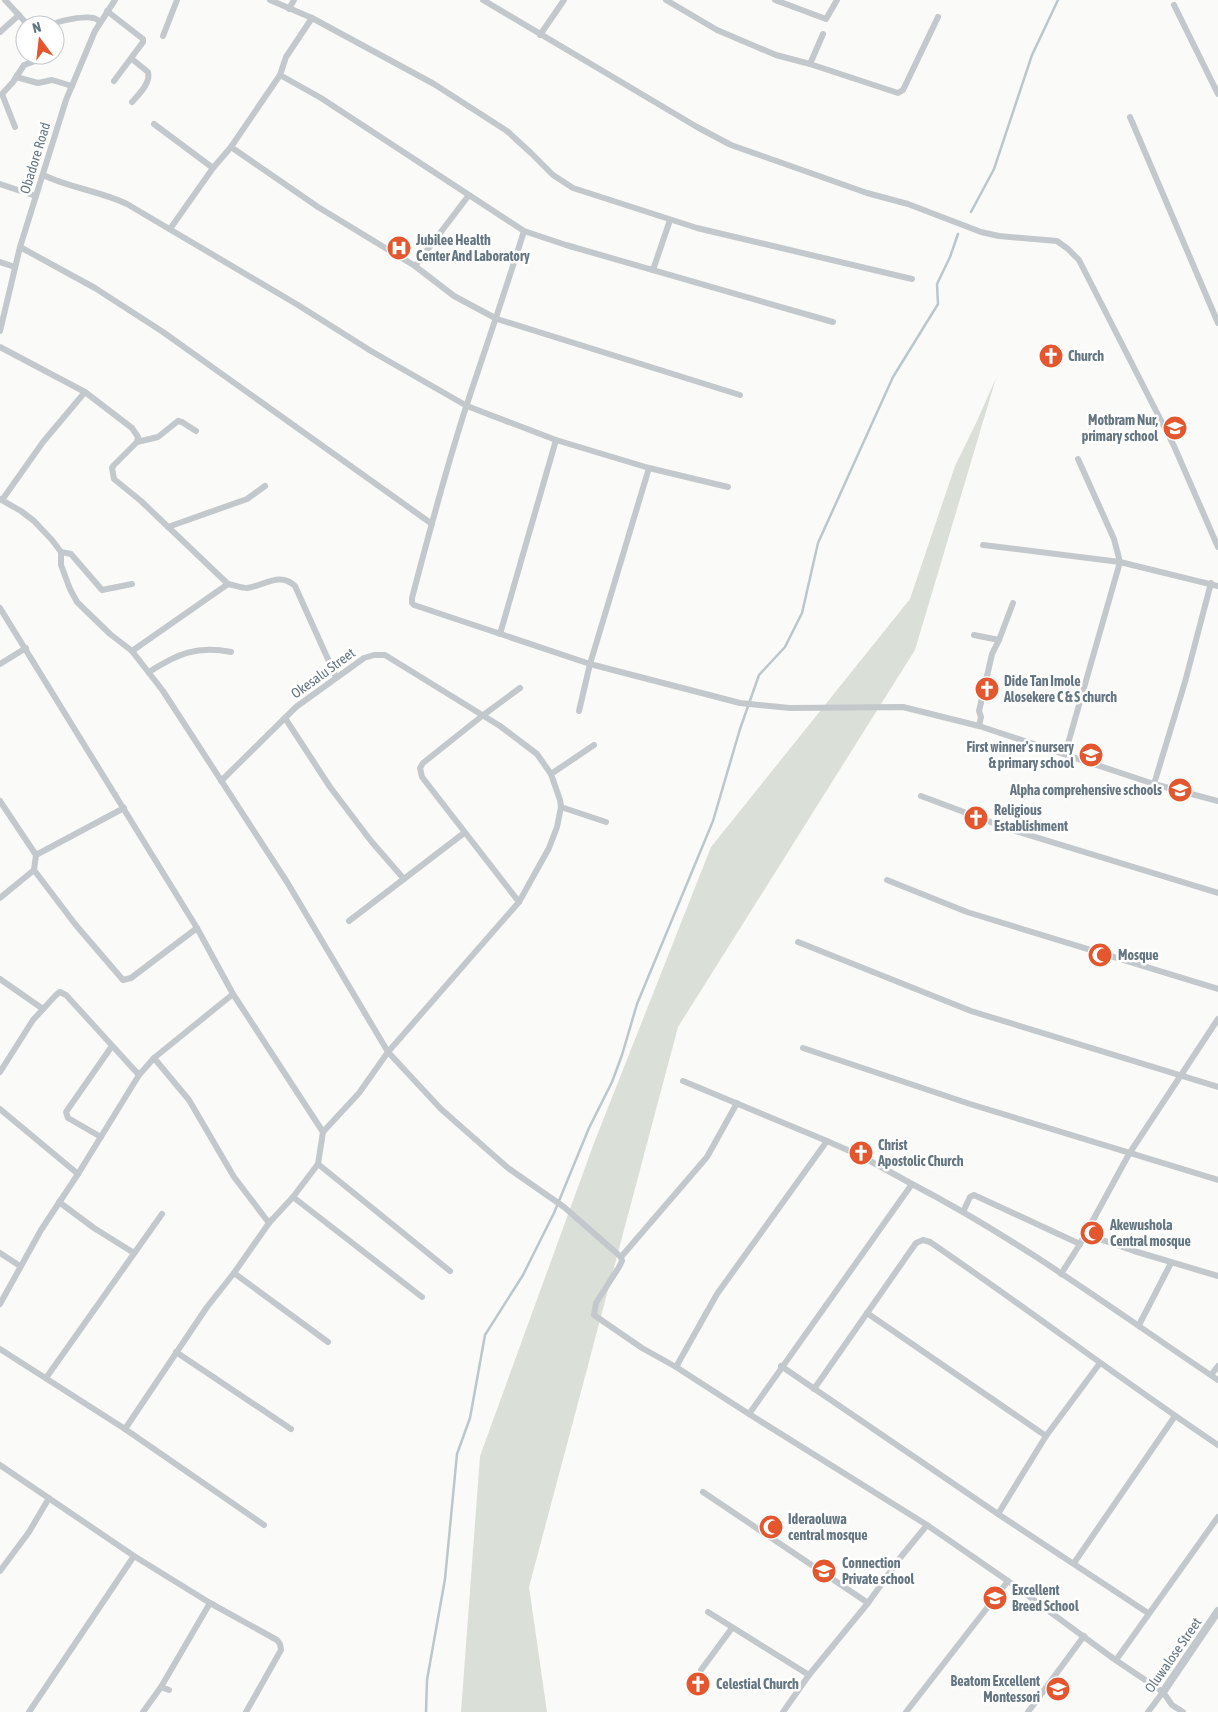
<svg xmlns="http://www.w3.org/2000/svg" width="1218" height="1712" font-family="'Asap Condensed',sans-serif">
  <rect width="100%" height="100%" fill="#fafaf8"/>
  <!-- green -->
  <polygon fill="#dadfd7" points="996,378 915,650 678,1027 529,1587 547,1712 461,1712 480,1456 594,1143 711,847 910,599 955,466 977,421"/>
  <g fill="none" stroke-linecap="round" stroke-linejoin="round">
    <!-- stream -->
    <g stroke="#bbc7cb" stroke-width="2.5">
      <polyline points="971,212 994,169 1032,55 1058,0"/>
      <polyline points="426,1712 427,1680 445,1579 457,1454 470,1418 485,1335 523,1275 554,1213 589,1128 612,1082 622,1055 637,1004 713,821 740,729 759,675 785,647 802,613 818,543 893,377 938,304 937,284 950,257 958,234"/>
    </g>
    <!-- minor -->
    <g stroke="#c3c8cc" stroke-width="6">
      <polyline points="5,0 28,25"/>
      <polyline points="270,0 312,18 434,84 507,131 531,153 553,175 573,188 697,228 912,279"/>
      <polyline points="483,0 697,127 731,145 867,193 908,204 981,232 999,236 1057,241 1068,249 1079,260 1174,446 1218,547"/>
      <polyline points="666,0 717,30 776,55 810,64 898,93 903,90 938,17"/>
      <polyline points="775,0 826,19 837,0"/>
      <polyline points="1174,5 1218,94"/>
      <polyline points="289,9 294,0"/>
      <polyline points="107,11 143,39 143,42 114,81"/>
      <path d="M53 25C58 20 86 16 93 18 95 18 99 21 100 22"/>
      <polyline points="0,32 19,15"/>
      <polyline points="540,35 564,0"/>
      <polyline points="163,36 177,0"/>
      <path d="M132 59 148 72C151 83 139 94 132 102"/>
      <polyline points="810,64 823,34"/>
      <polyline points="280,75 321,98 524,231 566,245 833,322"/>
      <polyline points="16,77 38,83 52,80 72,86"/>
      <polyline points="1130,117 1218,323"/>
      <polyline points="154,124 213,168"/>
      <polyline points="15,127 2,94 13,82 24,65 41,59 45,55"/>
      <polyline points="231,147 318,207 415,266 454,296 497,319 740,395"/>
      <path d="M43 175C70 188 100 191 127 204L298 305 371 351 467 406 556 440 649 468 728 487"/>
      <polyline points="0,184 36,196"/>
      <polyline points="170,229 213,168 231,147 280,75 286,57 312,18"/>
      <path d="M524 231C506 289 486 347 467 404 446 468 429 533 412 598V603L414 605 590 664 740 703 790 708 903 707 979 726 1154 784 1218 801"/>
      <polyline points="20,247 95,288 163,332 432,524"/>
      <polyline points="0,262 15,267"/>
      <polyline points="415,266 469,195"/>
      <polyline points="653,270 670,220"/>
      <polyline points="0,331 20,247 66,100 95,31 115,0"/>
      <polyline points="0,347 85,392 132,428 138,437 137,442 114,465 112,468 114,479 141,501 228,584"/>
      <polyline points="137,442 158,437 178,421 182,422 196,431"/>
      <polyline points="0,499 21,511 34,521 52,540 61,552 61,565 70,589 77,602 110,634 132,651 163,691 287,882 388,1052 441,1109 508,1168 564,1207 621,1257 622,1261 619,1267 596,1303 594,1315 642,1348 676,1367 749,1414"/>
      <polyline points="2,500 43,442 85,392"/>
      <polyline points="168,527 247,499 265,486"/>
      <polyline points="983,545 1120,562 1218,586"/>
      <polyline points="61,552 71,554 102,590 132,584"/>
      <polyline points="0,608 197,928 233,994 323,1132"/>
      <polyline points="500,634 556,440"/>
      <polyline points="974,635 999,640"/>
      <path d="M132 651 228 584C234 585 242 588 247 588 264 586 280 571 295 586L336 677"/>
      <polyline points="0,664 26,648"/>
      <path d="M149 672C177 654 197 645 231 652"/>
      <polyline points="579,711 590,664 649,468"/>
      <polyline points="285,718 330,787 371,841 404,879"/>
      <polyline points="979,726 981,717 979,711 992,654 999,640 1013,603"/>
      <polyline points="1065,754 1120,562 1114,539 1078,459"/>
      <polyline points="551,774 594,745"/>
      <polyline points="1154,784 1185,682 1211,583"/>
      <polyline points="921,796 1012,830 1218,893"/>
      <polyline points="0,801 36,855 34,870 0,898"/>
      <polyline points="561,807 606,822"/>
      <polyline points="36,855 124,808"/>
      <polyline points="34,870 75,924 123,980 131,978 197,928"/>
      <polyline points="887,880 967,912 1218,989"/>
      <polyline points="519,902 422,777 420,768 423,763 482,716 520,688"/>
      <polyline points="349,921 464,833"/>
      <polyline points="798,942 971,1011 1218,1087"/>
      <polyline points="0,979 43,1009"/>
      <polyline points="803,1048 970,1104 1218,1180"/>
      <polyline points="154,1058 189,1100 234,1177 269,1223"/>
      <polyline points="0,1072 33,1020 56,995 60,992 66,995 139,1075"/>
      <polyline points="683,1081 827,1141 861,1156 912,1184"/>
      <polyline points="0,1109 78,1174"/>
      <polyline points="101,1137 68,1118 66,1112 112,1046"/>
      <polyline points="318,1164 450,1271"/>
      <polyline points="293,1197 422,1297"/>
      <polyline points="59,1202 94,1228 134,1253"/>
      <polyline points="963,1212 970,1197 974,1195 1080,1244"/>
      <polyline points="1085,1234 1134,1251 1218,1276"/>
      <polyline points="0,1253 20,1266"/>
      <polyline points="621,1257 707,1157 737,1103"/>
      <polyline points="234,1273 328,1342"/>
      <polyline points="1061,1274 1080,1244 1129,1154 1218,1019"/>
      <polyline points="0,1304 41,1230 78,1174 139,1075 154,1058 233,994"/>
      <polyline points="867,1313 1046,1436"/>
      <polyline points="1139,1325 1171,1263"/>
      <polyline points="0,1349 125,1429 264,1525"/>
      <polyline points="176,1352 291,1429"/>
      <polyline points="781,1366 998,1514 1148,1613"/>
      <polyline points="676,1367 717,1294 827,1141"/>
      <polyline points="1211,1375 1218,1366"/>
      <polyline points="46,1378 162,1214"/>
      <path d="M814 1389 916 1243 923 1240 930 1242C1027 1308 1121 1380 1218 1445"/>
      <polyline points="125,1429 207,1307 234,1273 269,1223 293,1197 318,1164 323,1132 359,1093 388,1052 519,902 549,848 557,827 561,807 560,800 551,774 537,754 500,726 385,655 374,655 364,658 296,707 221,781"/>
      <polyline points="0,1465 134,1556 210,1603 277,1640 280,1644 281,1650 246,1712"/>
      <polyline points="703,1492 868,1603"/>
      <polyline points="998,1514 1046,1436 1100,1363"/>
      <polyline points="1074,1563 1175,1416"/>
      <polyline points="0,1571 29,1532 49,1498"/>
      <polyline points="708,1612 809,1675"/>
      <polyline points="1116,1660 1218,1517"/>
      <polyline points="701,1670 732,1628"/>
      <polyline points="161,1687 169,1690"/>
      <polyline points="29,1712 134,1556"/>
      <polyline points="143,1712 161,1687 210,1603"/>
      <polyline points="783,1712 809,1675 868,1603 900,1558 927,1525"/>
      <polyline points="906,1712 1008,1581"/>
      <polyline points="1028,1712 1084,1636"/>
      <polyline points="1148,1712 1163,1692"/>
      <path d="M1183 1712 1172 1705 1163 1692 1114 1659 1008 1581 927 1525 749 1414 912 1184C1020 1240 1118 1313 1218 1380"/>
    </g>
    <!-- tertiary -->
    <polyline stroke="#c3c8cc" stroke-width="8" points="1163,1692 1218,1611"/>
  </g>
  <!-- icons -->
  <defs>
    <symbol id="hospital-disc" viewBox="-11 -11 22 22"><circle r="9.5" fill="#e4572e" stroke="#fff"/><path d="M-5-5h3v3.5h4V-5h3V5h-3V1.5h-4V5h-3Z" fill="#fff"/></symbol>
    <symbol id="church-disc" viewBox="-11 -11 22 22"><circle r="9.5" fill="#e4572e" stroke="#fff"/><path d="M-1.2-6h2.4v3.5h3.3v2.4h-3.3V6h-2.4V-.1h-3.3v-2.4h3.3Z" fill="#fff"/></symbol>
    <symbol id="school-disc" viewBox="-11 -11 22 22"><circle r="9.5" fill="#e4572e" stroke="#fff"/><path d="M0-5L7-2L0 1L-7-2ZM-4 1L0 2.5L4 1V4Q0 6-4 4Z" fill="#fff"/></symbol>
    <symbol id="mosque-disc" viewBox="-11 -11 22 22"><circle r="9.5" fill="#e4572e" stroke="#fff"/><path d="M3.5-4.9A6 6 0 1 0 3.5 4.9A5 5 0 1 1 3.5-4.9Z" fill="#fff"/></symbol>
  </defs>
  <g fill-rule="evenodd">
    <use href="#hospital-disc" x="385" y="234" width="28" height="28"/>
    <use href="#church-disc" x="1037" y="342" width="28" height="28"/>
    <use href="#school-disc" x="1161" y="414" width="28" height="28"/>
    <use href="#church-disc" x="973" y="675" width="28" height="28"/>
    <use href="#school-disc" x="1077" y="741" width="28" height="28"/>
    <use href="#school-disc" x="1166" y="776" width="28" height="28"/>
    <use href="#church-disc" x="962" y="804" width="28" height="28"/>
    <use href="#mosque-disc" x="1086" y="941" width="28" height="28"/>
    <use href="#church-disc" x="847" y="1139" width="28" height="28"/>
    <use href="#mosque-disc" x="1078" y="1219" width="28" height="28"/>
    <use href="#mosque-disc" x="757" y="1513" width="28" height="28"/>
    <use href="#school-disc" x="810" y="1557" width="28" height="28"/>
    <use href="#school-disc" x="981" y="1584" width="28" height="28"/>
    <use href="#church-disc" x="684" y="1670" width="28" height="28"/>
    <use href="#school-disc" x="1044" y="1675" width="28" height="28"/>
  </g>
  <g text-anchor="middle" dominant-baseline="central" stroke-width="5" stroke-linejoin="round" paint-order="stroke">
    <!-- street labels -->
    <g font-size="14" fill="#657683" stroke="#fff">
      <text transform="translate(35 158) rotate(-73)">Obadore Road</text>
      <text transform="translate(323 673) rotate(-36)">Okesalu Street</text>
      <text transform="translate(1173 1655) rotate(-55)">Oluwalose Street</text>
    </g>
    <!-- poi labels -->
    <g font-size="14" font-weight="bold" fill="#657683" stroke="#fff" text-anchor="start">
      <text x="416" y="240">Jubilee Health<tspan x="416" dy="16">Center And Laboratory</tspan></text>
      <text x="1068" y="356">Church</text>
      <text x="1158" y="420" text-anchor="end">Motbram Nur,<tspan x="1158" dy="16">primary school</tspan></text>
      <text x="1004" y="681">Dide Tan Imole<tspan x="1004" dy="16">Alosekere C &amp; S church</tspan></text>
      <text x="1074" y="747" text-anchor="end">First winner's nursery<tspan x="1074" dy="16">&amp; primary school</tspan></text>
      <text x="1162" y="790" text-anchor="end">Alpha comprehensive schools</text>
      <text x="994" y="810">Religious<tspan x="994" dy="16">Establishment</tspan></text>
      <text x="1118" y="955">Mosque</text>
      <text x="878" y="1145">Christ<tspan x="878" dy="16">Apostolic Church</tspan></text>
      <text x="1110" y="1225">Akewushola<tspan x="1110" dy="16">Central mosque</tspan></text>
      <text x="788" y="1519">Ideraoluwa<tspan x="788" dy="16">central mosque</tspan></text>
      <text x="842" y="1563">Connection<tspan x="842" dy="16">Private school</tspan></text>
      <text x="1012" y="1590">Excellent<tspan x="1012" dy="16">Breed School</tspan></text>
      <text x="1040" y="1681" text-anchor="end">Beatom Excellent<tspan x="1040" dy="16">Montessori</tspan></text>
      <text x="716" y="1684">Celestial Church</text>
    </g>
  </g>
  <!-- north arrow -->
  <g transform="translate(40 40) rotate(345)"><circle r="24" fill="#ffffff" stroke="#c1c8cd"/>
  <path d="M0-4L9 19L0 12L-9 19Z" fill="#e4572e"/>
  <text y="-8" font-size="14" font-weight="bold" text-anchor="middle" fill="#657683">N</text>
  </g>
</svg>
